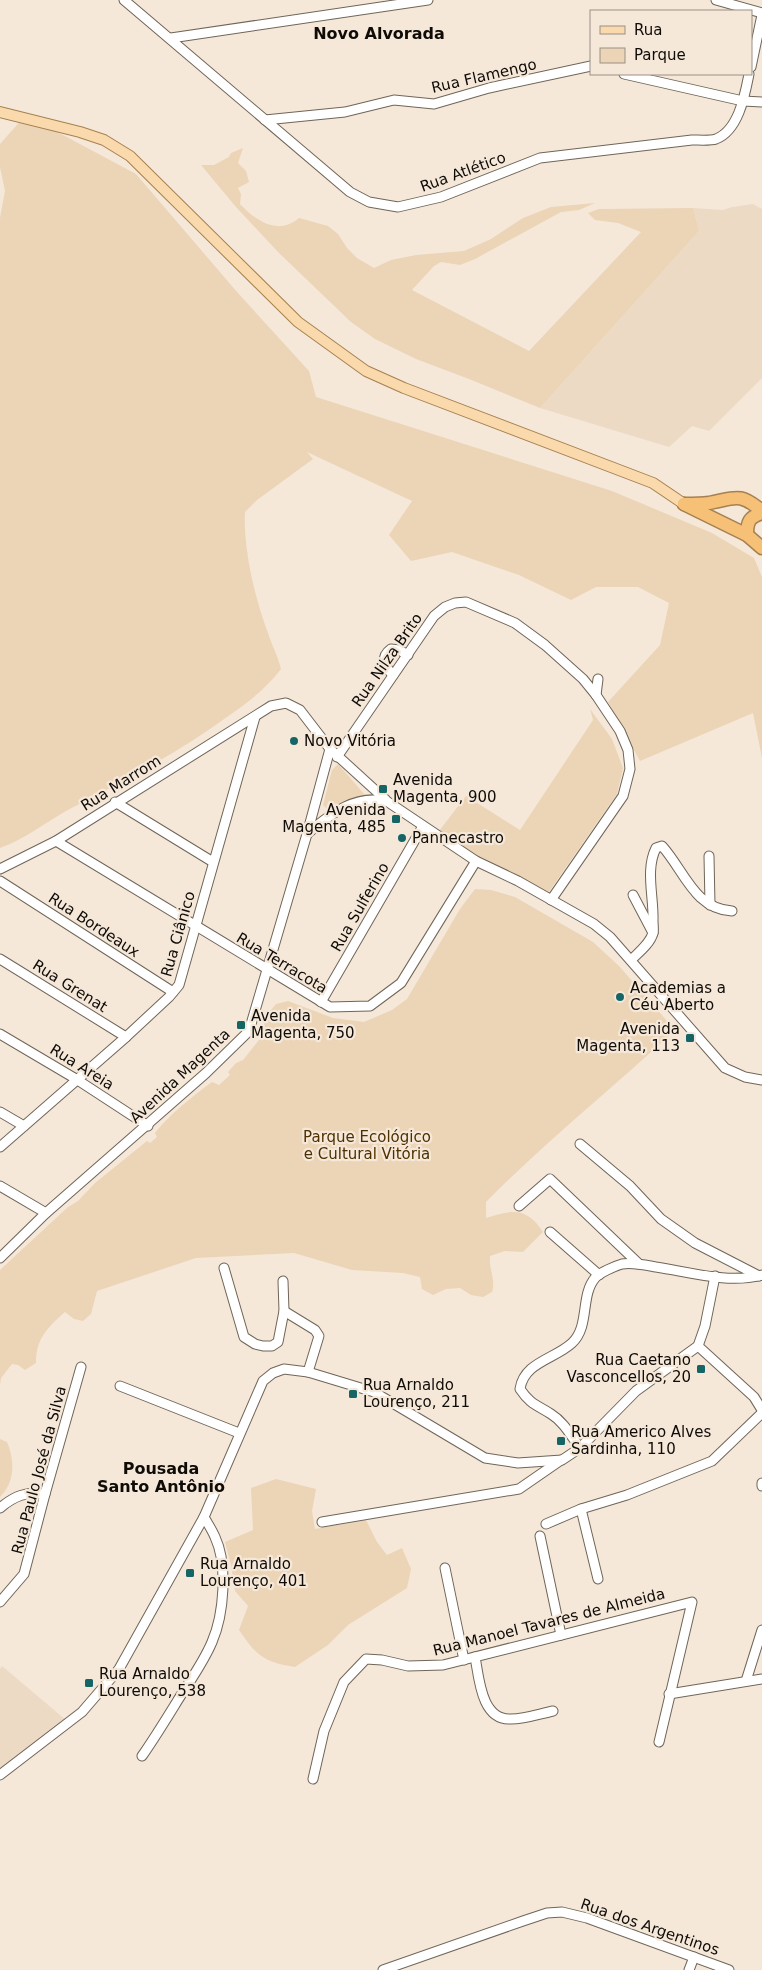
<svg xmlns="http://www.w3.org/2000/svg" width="762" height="1970" font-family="'DejaVu Sans',sans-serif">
  <rect width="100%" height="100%" fill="#f5e8d9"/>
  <!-- built -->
  <g fill="#ecdac5">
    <polygon points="753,204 762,209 762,378 709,431 692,426 669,447 540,408 699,231 693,208 723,210 732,207"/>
    <polygon points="2,1666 67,1721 0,1770 0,1669"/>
  </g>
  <!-- green -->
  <g fill="#ecd4b7">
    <path d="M23 118 63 135 136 174 237 292 309 371 316 397 612 491 712 533 754 558 762 577V758L753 713 640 761 608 702 660 645 669 603 638 587H596L571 600 519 575 452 552 411 561 389 535 412 501 307 452 313 459 257 500 245 512C243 548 255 599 268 633 272 646 278 656 281 669 266 689 247 703 227 717 177 754 121 782 66 811 45 823 23 840 0 848V218L5 191 0 167V144Z"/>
    <path d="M243 148 238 163 246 171 249 182 238 188 241 194 240 204C256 221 278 236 299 218L328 226 338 234 347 248 357 258 374 268 391 260 416 255 464 251 491 239 523 218 551 207 595 203 579 210 561 212 475 259 460 265 441 262 434 266 412 290 529 351 641 232 618 223 595 220 588 213 599 209 693 208 699 231 540 408 469 379 416 359 375 339 351 322 279 253 236 207 201 165H214L229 157 231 153Z"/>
    <polygon points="590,709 612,739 623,768 617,794 546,896 478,858 439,831 466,796 520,830 593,720"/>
    <polygon points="338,764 365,795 327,809 323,805 332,770"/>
    <path d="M475 889 491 890 515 897 593 942 619 966 675 1030C613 1088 546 1141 486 1202V1218C512 1210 526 1206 543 1232L523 1252 505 1251 490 1256C489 1272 496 1279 492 1292L483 1297 471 1295 460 1288 446 1289 433 1295 422 1289 420 1277 403 1273 352 1270 294 1253 196 1258 97 1291 91 1314 83 1321 74 1319 65 1312C48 1327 36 1338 36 1363L25 1370 18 1365 12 1364 1 1378 0 1385V1270L68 1207 78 1201 95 1183 147 1141 150 1143 157 1137 155 1133C168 1116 194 1095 212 1082L219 1085 230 1075 228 1072 236 1063 243 1060 259 1040 266 1016 276 1004 288 1001 333 1018 364 1022 392 1010 407 999 460 909Z"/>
    <path d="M0 1439 7 1442C15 1461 15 1482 0 1497Z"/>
    <path d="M276 1479 316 1489 312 1511 315 1529 366 1520 377 1542 387 1555 402 1548 411 1569 407 1588 348 1625 328 1645 295 1667C263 1662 257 1656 239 1630L248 1606 235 1591 231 1565 225 1542 253 1530 251 1488Z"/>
  </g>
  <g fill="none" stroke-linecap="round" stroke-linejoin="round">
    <defs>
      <g id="minor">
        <path d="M124 0 350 192 369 202 398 207 441 197 540 158 692 140C699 140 710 141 716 139 739 130 745 94 749 74"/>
        <polyline points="716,0 762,13"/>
        <polyline points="171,38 428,0"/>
        <polyline points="751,67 762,15"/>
        <polyline points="624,74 743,101 762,102"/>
        <polyline points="265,120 345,112 394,100 434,104 489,88 591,66"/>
        <path d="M393 675C384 666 380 657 391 649L399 650 408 655"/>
        <polyline points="596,695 598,679"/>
        <polyline points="337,757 434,616 445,607 455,603 466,602 515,623 545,645 583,679 596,695 620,731 628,750 630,769 623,796 551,900"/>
        <polyline points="115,802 213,862"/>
        <path d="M307 834C330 814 357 793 388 802L476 861 518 881 594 924 610 937 725 1068 745 1077 762 1080"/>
        <polyline points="56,841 330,1007 370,1006 401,983 476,861"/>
        <polyline points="709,856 710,905"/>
        <polyline points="0,869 56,841 271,706 286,703 300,710 330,749 386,800"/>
        <polyline points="0,881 173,992"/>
        <polyline points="633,895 653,933"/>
        <polyline points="0,959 126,1037"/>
        <path d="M631 960C638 953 650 944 653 933 654 930 653 925 653 921 654 897 645 870 656 848L662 846C684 870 694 909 732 911"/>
        <polyline points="321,1002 423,826"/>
        <polyline points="0,1034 76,1079 148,1126"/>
        <polyline points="0,1112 24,1126"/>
        <polyline points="580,1144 630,1186 661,1219 695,1243 759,1276"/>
        <polyline points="0,1147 126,1037 169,997 179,985 255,717"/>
        <polyline points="0,1186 46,1213"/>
        <polyline points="519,1206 550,1179 639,1264"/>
        <polyline points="550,1232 599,1275"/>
        <polyline points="0,1258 46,1213 206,1073 249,1031 307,834 330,749"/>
        <polyline points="224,1268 244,1337 255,1344 263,1346 272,1346 278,1342 284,1311 283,1281"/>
        <polyline points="284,1311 315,1330 319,1336 308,1372"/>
        <polyline points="698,1346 754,1397 762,1410"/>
        <polyline points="120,1386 239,1433"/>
        <path d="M580 1448C571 1436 564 1422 551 1414 537 1405 530 1404 520 1389 524 1362 555 1359 572 1343 590 1326 580 1296 595 1278 599 1273 615 1266 622 1264 632 1262 645 1265 656 1267 690 1272 728 1284 762 1275"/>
        <polyline points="762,1483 762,1486"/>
        <path d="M0 1508C14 1496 27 1491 45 1494"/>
        <polyline points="581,1509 598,1579"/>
        <polyline points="322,1522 519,1489 561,1460"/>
        <polyline points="546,1524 581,1509 627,1495 712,1461 762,1413"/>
        <polyline points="540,1536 561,1635"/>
        <polyline points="445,1568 464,1660"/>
        <polyline points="0,1602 24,1574 45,1494 81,1367"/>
        <path d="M475 1657C479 1677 481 1721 511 1719 525 1719 539 1714 553 1711"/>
        <polyline points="746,1681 762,1630"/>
        <polyline points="669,1694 762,1679"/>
        <path d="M142 1756C156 1736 168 1716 181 1695 192 1678 204 1661 212 1642 224 1614 228 1565 215 1537 212 1530 208 1524 204 1517"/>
        <polyline points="0,1775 82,1712 119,1669 204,1517 263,1381 273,1373 284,1369 308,1372 374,1392 485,1458 518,1463 562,1460 580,1448 636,1391 698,1346 705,1326 715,1276"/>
        <polyline points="313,1779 324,1731 344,1682 366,1659 382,1660 408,1666 443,1665 692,1602 659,1742"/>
        <polyline points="383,1970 523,1921 547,1913 562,1912 587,1918 729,1970"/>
        <polyline points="689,1970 694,1957"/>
      </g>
      <polyline id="major" points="0,112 80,132 104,140 130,156 298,322 366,371 404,388 653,483 684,504"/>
      <g id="highway">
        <polyline points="684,504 747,535 762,548"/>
        <path d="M684 504C692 504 701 504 709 503 736 498 739 492 762 511"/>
        <path d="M747 535C747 522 749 517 762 513"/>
      </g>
    </defs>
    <!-- minor casing -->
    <use href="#minor" stroke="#6f6558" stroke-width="11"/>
    <!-- major casing -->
    <use href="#major" stroke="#a68150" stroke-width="12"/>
    <!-- highway casing -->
    <use href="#highway" stroke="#a68150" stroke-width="15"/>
    <!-- minor -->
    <use href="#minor" stroke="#fff" stroke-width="9"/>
    <!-- major -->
    <use href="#major" stroke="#fad9ad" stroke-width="10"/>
    <!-- highway -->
    <use href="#highway" stroke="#f7c077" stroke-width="12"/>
  </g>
  <!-- markers -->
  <g fill="#166566" stroke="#f5e8d9" stroke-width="2">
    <circle cx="294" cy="741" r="5"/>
    <rect x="378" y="784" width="10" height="10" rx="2.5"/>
    <rect x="391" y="814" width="10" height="10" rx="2.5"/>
    <circle cx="402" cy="838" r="5"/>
    <circle cx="620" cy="997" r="5"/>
    <rect x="236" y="1020" width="10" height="10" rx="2.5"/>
    <rect x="685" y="1033" width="10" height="10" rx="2.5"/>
    <rect x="696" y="1364" width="10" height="10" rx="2.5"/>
    <rect x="348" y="1389" width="10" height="10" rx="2.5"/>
    <rect x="556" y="1436" width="10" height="10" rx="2.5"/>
    <rect x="185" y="1568" width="10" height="10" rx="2.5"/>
    <rect x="84" y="1678" width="10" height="10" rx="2.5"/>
  </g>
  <g text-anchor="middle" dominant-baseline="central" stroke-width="4.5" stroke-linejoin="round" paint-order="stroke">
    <!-- street labels -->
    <g font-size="15" fill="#0f0b07" stroke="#f5e8d9">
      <text transform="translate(484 76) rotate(-13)">Rua Flamengo</text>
      <text transform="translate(463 172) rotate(-20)">Rua Atlético</text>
      <text transform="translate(387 660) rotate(-55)">Rua Nilza Brito</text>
      <text transform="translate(121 783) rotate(-32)">Rua Marrom</text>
      <text transform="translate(360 907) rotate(-60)">Rua Sulferino</text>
      <text transform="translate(94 925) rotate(33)">Rua Bordeaux</text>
      <text transform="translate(178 934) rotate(-74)">Rua Ciânico</text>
      <text transform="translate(282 963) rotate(31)">Rua Terracota</text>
      <text transform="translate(70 986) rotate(32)">Rua Grenat</text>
      <text transform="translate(82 1067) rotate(32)">Rua Areia</text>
      <text transform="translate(180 1076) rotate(-43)">Avenida Magenta</text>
      <text transform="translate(39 1470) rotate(-75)">Rua Paulo José da Silva</text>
      <text transform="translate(549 1622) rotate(-14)">Rua Manoel Tavares de Almeida</text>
      <text transform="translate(650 1927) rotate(19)">Rua dos Argentinos</text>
    </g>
    <!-- poi labels -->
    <g font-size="15" fill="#0f0b07" stroke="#f5e8d9" text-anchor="start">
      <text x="304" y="741">Novo Vitória</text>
      <text x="393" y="780">Avenida<tspan x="393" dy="17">Magenta, 900</tspan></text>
      <text x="386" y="810" text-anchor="end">Avenida<tspan x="386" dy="17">Magenta, 485</tspan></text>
      <text x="412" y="838">Pannecastro</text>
      <text x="630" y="988">Academias a<tspan x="630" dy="17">Céu Aberto</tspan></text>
      <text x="251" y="1016">Avenida<tspan x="251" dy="17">Magenta, 750</tspan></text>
      <text x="680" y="1029" text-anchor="end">Avenida<tspan x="680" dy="17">Magenta, 113</tspan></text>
      <text x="691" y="1360" text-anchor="end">Rua Caetano<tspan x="691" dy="17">Vasconcellos, 20</tspan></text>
      <text x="363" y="1385">Rua Arnaldo<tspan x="363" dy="17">Lourenço, 211</tspan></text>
      <text x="571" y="1432">Rua Americo Alves<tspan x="571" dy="17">Sardinha, 110</tspan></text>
      <text x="200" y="1564">Rua Arnaldo<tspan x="200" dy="17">Lourenço, 401</tspan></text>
      <text x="99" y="1674">Rua Arnaldo<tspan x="99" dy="17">Lourenço, 538</tspan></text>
    </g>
    <!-- park labels -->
    <g font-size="15" fill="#4e3000" stroke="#f5e8d9">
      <text x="367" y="1137">Parque Ecológico<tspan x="367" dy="17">e Cultural Vitória</tspan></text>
    </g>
    <!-- neighbourhood labels -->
    <g font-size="16" font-weight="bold" fill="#0f0b07" stroke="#f5e8d9">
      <text x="379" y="33">Novo Alvorada</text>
      <text x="161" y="1468">Pousada<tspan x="161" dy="18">Santo Antônio</tspan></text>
    </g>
  </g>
  <!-- legend -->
  <rect x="590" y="10" width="162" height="65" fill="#f5e8d9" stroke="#999085"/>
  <rect x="600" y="26" width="25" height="8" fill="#fad9ad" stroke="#999085"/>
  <text x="634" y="35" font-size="15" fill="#0f0b07">Rua</text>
  <rect x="600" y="48" width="25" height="15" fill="#ecd4b7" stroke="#999085"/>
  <text x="634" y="60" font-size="15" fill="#0f0b07">Parque</text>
</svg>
